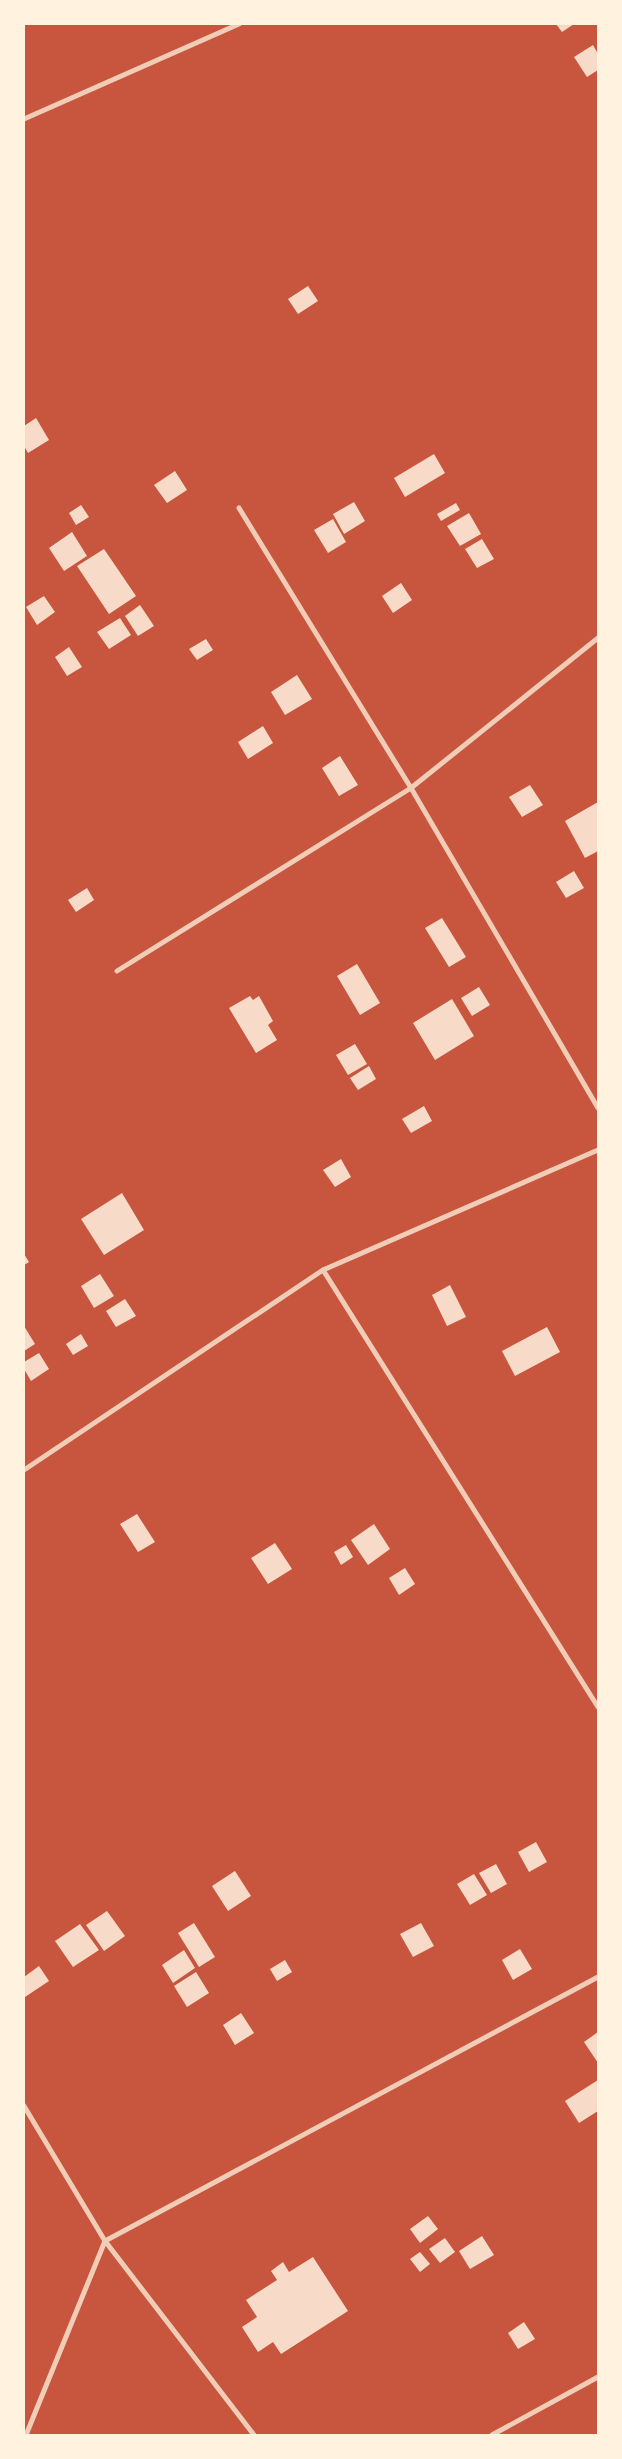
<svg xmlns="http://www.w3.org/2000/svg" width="622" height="2459" font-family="Poppins,sans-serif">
  <rect width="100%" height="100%" fill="#c8553d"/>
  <!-- building -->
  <g fill="#f7dbc8">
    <polygon points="556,24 574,24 562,32"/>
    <polygon points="593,45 598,54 598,70 587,77 574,57"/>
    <polygon points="308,286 318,301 298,314 288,299"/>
    <polygon points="36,418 49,440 28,453 24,446 24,426"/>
    <polygon points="434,454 445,473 405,497 394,478"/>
    <polygon points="175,471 187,490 167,503 154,485"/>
    <polygon points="354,502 365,521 344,534 333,514"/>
    <polygon points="456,503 460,510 441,521 437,514"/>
    <polygon points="81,505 89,517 76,525 69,513"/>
    <polygon points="469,513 481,534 460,546 447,526"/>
    <polygon points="333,519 346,542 328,553 314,530"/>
    <polygon points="72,532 87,556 64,571 49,548"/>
    <polygon points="482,539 494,559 477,568 465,549"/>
    <polygon points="104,549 136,596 109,614 77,566"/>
    <polygon points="401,583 412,600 393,613 382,596"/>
    <polygon points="44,596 55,612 37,625 26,607"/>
    <polygon points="140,605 154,626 138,636 125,616"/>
    <polygon points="120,618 131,635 109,649 97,632"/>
    <polygon points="206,639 213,650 197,660 189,649"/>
    <polygon points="69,647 82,667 67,676 55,657"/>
    <polygon points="297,675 312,699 285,715 271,692"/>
    <polygon points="263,726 273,743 248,759 238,742"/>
    <polygon points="340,756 358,785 339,796 322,768"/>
    <polygon points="530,785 543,805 522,817 509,797"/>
    <polygon points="598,802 598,851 585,858 565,821"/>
    <polygon points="574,871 584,888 566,898 556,882"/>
    <polygon points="87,888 94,900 76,912 68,900"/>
    <polygon points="442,918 466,957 449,967 425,928"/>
    <polygon points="357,964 380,1003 360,1015 337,976"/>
    <polygon points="479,987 490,1005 472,1016 461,998"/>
    <polygon points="250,996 253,1000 259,996 273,1021 268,1025 277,1040 256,1053 229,1008"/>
    <polygon points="452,999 474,1036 435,1060 413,1023"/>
    <polygon points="355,1044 367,1064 348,1075 336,1055"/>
    <polygon points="369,1066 376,1079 358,1090 350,1078"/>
    <polygon points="424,1106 432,1121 411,1133 402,1119"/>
    <polygon points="341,1159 351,1177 335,1187 323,1170"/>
    <polygon points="122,1193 144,1230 104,1255 81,1219"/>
    <polygon points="24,1254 29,1262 24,1265"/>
    <polygon points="100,1274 114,1296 94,1308 81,1286"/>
    <polygon points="450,1285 466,1317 447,1326 432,1295"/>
    <polygon points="125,1299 136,1316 116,1327 106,1311"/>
    <polygon points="24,1326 35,1344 24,1351"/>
    <polygon points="547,1327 560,1352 515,1376 502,1351"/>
    <polygon points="81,1334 88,1346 73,1355 66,1344"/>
    <polygon points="39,1353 49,1369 31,1381 24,1369 24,1362"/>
    <polygon points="137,1514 155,1542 138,1552 120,1524"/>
    <polygon points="374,1524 390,1549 368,1565 351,1540"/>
    <polygon points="275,1543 292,1569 268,1584 251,1558"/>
    <polygon points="346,1545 353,1557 341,1565 334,1552"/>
    <polygon points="405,1568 415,1584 399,1595 389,1578"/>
    <polygon points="536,1842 547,1862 529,1872 518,1852"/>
    <polygon points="496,1864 507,1884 491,1893 479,1873"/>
    <polygon points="235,1871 251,1896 228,1911 212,1886"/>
    <polygon points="474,1874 487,1895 470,1905 457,1884"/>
    <polygon points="107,1911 125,1936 104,1951 86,1925"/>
    <polygon points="194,1923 215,1957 199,1967 178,1933"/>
    <polygon points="421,1923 434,1946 413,1957 400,1934"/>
    <polygon points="80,1924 99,1950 73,1967 55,1941"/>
    <polygon points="520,1949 532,1969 513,1980 502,1960"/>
    <polygon points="184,1950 195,1968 173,1983 162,1965"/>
    <polygon points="285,1960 292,1972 277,1981 270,1969"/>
    <polygon points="39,1966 49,1981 25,1997 24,1977"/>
    <polygon points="196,1972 209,1993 187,2007 174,1986"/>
    <polygon points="241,2013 254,2033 235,2045 223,2025"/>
    <polygon points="598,2032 598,2063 584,2042"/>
    <polygon points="598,2080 598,2111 579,2123 565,2101"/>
    <polygon points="428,2216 438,2229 420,2243 410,2229"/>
    <polygon points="482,2236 494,2255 470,2269 459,2251"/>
    <polygon points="445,2238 455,2252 440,2263 429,2249"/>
    <polygon points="420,2252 430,2264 420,2272 410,2259"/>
    <polygon points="313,2257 348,2311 281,2354 273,2342 258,2352 242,2327 257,2317 246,2300 277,2280 271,2271 283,2262 289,2272"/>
    <polygon points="524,2322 535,2339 518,2349 508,2333"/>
  </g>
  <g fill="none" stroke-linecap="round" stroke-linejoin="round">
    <!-- minor -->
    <g stroke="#f1ccb7" stroke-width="5">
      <polyline points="24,119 239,24"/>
      <polyline points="239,508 411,788 598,1108"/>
      <polyline points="117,971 411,788 598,638"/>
      <polyline points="323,1270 598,1707"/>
      <polyline points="24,1470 323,1270 598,1150"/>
      <polyline points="24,2106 105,2241 254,2435"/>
      <polyline points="26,2435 105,2241 598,1977"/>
      <polyline points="492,2435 598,2377"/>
    </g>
  </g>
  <!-- border -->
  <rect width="622" height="2459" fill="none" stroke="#fff3e0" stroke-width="50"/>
</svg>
